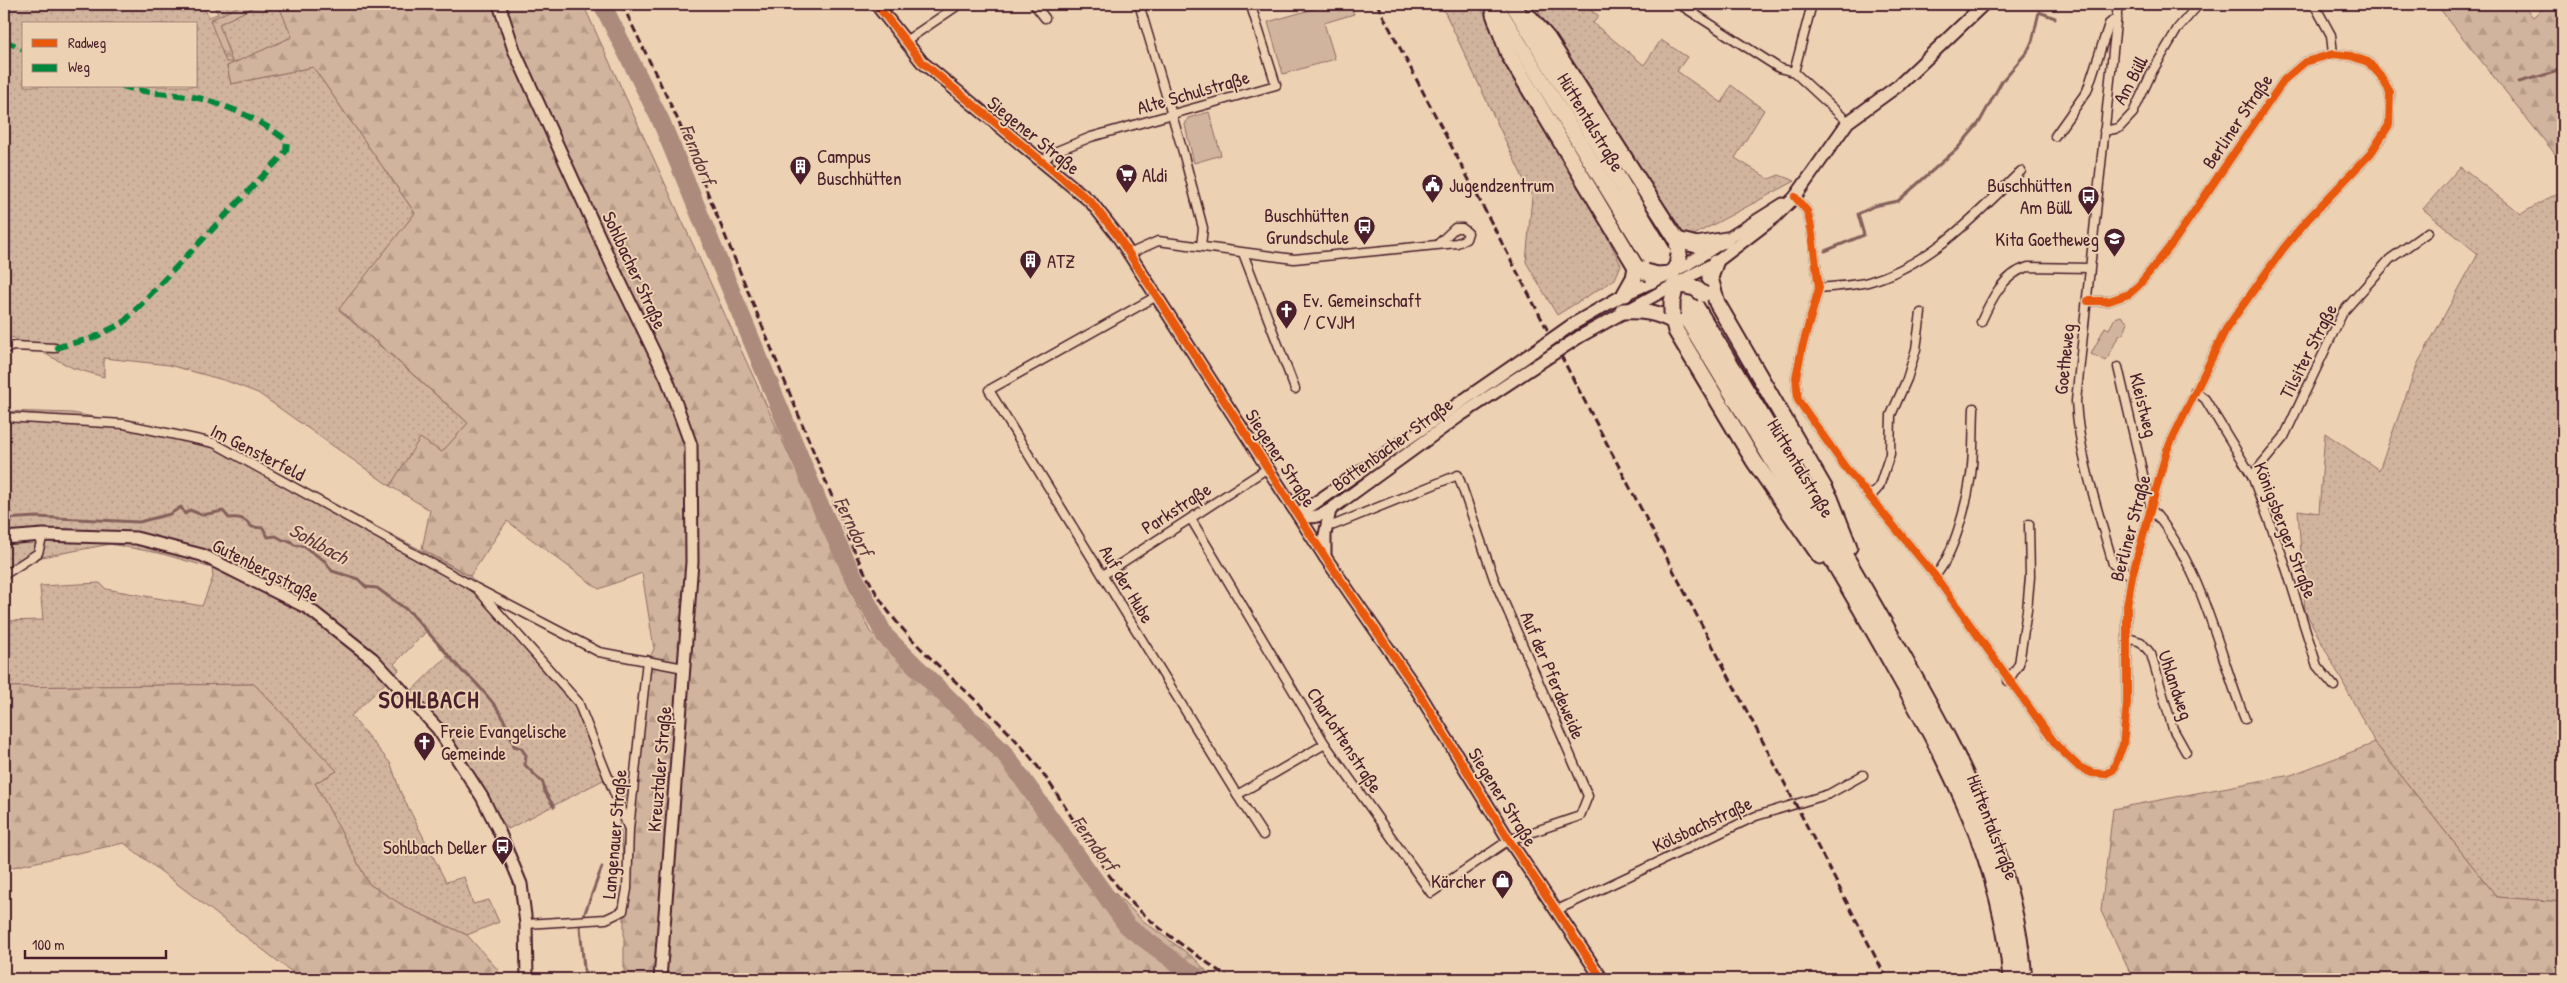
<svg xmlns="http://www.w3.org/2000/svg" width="2567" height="983" font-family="'Patrick Hand',sans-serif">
  <defs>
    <pattern id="grass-dots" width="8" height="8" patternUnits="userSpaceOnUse" patternTransform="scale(1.25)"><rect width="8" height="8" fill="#d1b49d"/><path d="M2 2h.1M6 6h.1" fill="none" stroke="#b59a87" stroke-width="1.8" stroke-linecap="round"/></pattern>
    <pattern id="forest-firs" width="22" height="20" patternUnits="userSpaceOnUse" patternTransform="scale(1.25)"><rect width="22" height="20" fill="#d1b49d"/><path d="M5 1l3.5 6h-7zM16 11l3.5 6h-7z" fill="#b59a87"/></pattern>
  </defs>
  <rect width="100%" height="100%" fill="#ecd1b3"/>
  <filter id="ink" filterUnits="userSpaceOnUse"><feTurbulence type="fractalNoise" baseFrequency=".02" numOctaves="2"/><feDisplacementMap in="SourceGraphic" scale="10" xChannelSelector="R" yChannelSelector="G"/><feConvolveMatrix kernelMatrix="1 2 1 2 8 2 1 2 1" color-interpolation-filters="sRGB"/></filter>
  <g filter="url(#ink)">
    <!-- grass -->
    <g fill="url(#grass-dots)" stroke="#8e6a64" fill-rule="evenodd">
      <path d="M4 4H202L209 17 218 14 213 4H244L210 20 232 62 219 24 260 4H278L293 37 227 66 231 84 313 67 415 213 339 310 468 423 442 452 420 439 390 486 258 393 227 381 169 365 104 358V377L73 368 12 337 4 345ZM24 24H196V86H24Z"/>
      <polygon points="1441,4 1480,4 1523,90 1596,213 1621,265 1615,279 1557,315 1526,262 1532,197"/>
      <polygon points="1533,4 1582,4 1599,16 1593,23 1644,65 1661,40 1687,57 1677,71 1722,103 1731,85 1764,110 1735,158 1769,179 1779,175 1795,181 1690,237 1674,225 1585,80"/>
      <polygon points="2460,167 2521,214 2563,190 2563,902 2497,897 2375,743 2305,611 2298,510 2319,513 2325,433 2379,470 2417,365 2478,254 2423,209"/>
      <polygon points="4,411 72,413 171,431 260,465 470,576 574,704 623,793 603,780 508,829 404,698 448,655 426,632 394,664 399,670 351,716 391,764 400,791 446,882 464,877 473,904 489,900 499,922 467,935 407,908 369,884 315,783 337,771 254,684 4,687 4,621 43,620 40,586 100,583 106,589 202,606 213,577 212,568 159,553 110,544 42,557 4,578"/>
    </g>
    <!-- forest -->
    <g fill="url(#forest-firs)" stroke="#8e6a64">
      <polygon points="244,4 260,4 219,24 232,62 226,62 210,20"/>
      <polygon points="278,4 583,4 870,632 989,723 1105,883 1142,920 1194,958 1214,979 624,979 624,863 618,814 603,779 623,793 631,784 644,669 654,649 642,573 599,589 507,521 470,576 422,549 430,510 390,486 420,438 442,452 468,423 339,309 415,213 313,67 231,84 227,66 292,37"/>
      <polygon points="2436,4 2521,4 2533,17 2548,4 2563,4 2563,164"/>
      <polygon points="254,684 337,771 315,783 369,884 407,908 467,935 499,971 484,979 301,979 124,843 4,869 4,687"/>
      <polygon points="2375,743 2497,897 2563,902 2563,979 2133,979 2101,911 2113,809 2291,775"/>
    </g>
    <!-- park -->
    <g fill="#d1b49d" stroke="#8e6a64">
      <polygon points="1316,4 1349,4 1354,14 1324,23 1335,59 1283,74 1268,22 1317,8"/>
      <polygon points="1209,112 1221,155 1194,163 1185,125 1188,118"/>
      <polygon points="2121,316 2128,323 2124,333 2118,337 2106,361 2091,354 2105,327 2109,329 2115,318"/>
    </g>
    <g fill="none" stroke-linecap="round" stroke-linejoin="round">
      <!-- stream -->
      <g stroke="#85605c" stroke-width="3">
        <polyline points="2519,82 2555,72 2563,65"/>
        <polyline points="1825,251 1864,235 1858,214 1874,206 1898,201 1957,149 1979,123 2002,81 2027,52 2032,42 2039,12 2055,18"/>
        <path d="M4 519 36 517 139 522 170 514 181 507 185 514 190 510 202 515 223 511 229 518C240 517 244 518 252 527L263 528 268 537 276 536 283 540 290 541 294 545 303 546 325 561 332 571 358 579 366 587 377 588 411 613 463 672C471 675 498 708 502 716 507 726 511 736 514 746L521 748 526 755 525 765 543 783 545 792 554 807"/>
        <polyline points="585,979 580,926 602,867"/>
      </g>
      <!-- river -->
      <polyline stroke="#ac8b7d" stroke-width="18" points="602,4 661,121 818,501 849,567 885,636 1004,753 1128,927 1199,979"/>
      <defs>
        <g id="street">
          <polyline points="1034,4 1045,18"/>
          <polyline points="1139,4 1183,152 1203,228 1201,246"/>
          <polyline points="1679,4 1779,68 1794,72 1848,122"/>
          <path d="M2118 4 2076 401C2079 456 2098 510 2113 564L2132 576"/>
          <polyline points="2314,4 2331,35 2333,54"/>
          <polyline points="904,42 960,4"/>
          <polyline points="1794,72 1812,4"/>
          <polyline points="2104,131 2119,128 2133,113 2152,72 2178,28 2199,4"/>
          <polyline points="2055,136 2087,91 2109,24 2117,17"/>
          <polyline points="1042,162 1052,153 1091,137 1276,85 1251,6"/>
          <polyline points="1795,197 1807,211 1811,227 1819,288 1802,348 1796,377 1798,400 1845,467 1935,576 2057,746 2079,767 2092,773 2105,774 2113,770 2123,745 2127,703 2127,606 2132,576 2167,450 2226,329 2283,249 2308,219 2371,153 2389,125 2390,92 2380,75 2368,62 2351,56 2333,54 2305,62 2284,80 2172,244 2139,285 2129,294 2109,301 2088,301"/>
          <polyline points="1243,253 1295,389"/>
          <polyline points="1129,254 1158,241 1294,259 1457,243 1466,239 1468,233 1462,228 1455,228 1438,244"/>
          <path d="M1819 288C1835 286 1853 286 1868 282 1930 265 1977 214 2021 171"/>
          <polyline points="1155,297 989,390 1237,795 1325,744"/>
          <path d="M1981 322C1991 300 2003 274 2028 267L2089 268"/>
          <polyline points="4,349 14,346 55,348"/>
          <path d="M2118 367 2151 509C2202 564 2218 652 2245 719"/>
          <polyline points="2195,391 2205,399 2252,476 2282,555 2317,666 2334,686"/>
          <polyline points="4,417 124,424 214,443 476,588 599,652 684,668"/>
          <polyline points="2252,476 2284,437 2343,312 2390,259 2428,232"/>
          <polyline points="1870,497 1879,487 1890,454 1891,415 1907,379 1916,349 1921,313"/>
          <polyline points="1191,519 1325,744 1431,893 1509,840 1580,816 1588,796 1494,579 1458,475 1334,525 1326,526"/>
          <polyline points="4,575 38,553 43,535"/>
          <polyline points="1103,575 1268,468"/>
          <path d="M1935 576C1954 555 1967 503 1971 475 1974 453 1973 430 1974 408"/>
          <polyline points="479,591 578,702 628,827"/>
          <polyline points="2128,638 2141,642 2151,654 2173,729 2186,752"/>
          <polyline points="2008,681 2019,664 2027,610 2030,577 2029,524"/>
          <polyline points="1237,795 1263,835"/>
          <polyline points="1557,910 1756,816 1829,794 1863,775"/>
          <polyline points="526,924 606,919 623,911 627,889 629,829 647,660"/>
        </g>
        <g id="secondary">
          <polyline points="499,4 514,50 614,269 667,379 691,445 692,562 660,979"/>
          <polyline points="876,4 922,62 1091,202 1117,235 1325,557 1417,690 1509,840 1602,979"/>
          <polyline points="1686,265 1783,204"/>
          <polyline points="1692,275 1715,263 1775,217 1795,197 1848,122 1899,85 1984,4"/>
          <polyline points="1573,324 1625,294 1652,282"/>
          <polyline points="1579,337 1659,293"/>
          <polyline points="1299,514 1536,350"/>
          <path d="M1299 514C1312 519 1318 517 1330 510L1458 417 1538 364"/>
          <polyline points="4,538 43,535 136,538 202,555 308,608 373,659 438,729 482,797 498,829 521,884 526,924 527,979"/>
          <polyline points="1325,557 1325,535 1330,510"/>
        </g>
        <g id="highway">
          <path d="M1495 4C1590 159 1685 315 1779 471 1819 537 1858 602 1895 669 1951 768 2002 863 2011 979"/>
          <path d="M1513 4C1606 158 1700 312 1792 466 1831 532 1870 597 1907 664 1964 765 2015 861 2024 979"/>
          <polyline points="1494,14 1509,55 1636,267 1646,272"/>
          <polyline points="1530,18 1548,39 1677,240 1679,255"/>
          <polyline points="1677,240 1697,245 1726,240"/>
          <polyline points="1715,263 1710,278 1717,303 1830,498 1849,547"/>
          <polyline points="1625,294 1634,278 1636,267"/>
          <path d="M1623 311C1642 310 1656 312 1673 321"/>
          <polyline points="1672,315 1676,331 1754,461 1820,556"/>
        </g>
      </defs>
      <!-- street casing -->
      <use href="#street" stroke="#4a1f2b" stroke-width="11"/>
      <!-- secondary casing -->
      <use href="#secondary" stroke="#4a1f2b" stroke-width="15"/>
      <!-- highway casing -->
      <use href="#highway" stroke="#4a1f2b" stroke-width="19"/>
      <!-- street -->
      <use href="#street" stroke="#ecd1b3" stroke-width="8"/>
      <!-- secondary -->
      <use href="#secondary" stroke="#ecd1b3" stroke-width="11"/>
      <!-- highway -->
      <use href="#highway" stroke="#ecd1b3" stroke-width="15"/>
      <!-- rail -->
      <g stroke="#4a1f2b" stroke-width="3" stroke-dasharray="8 4" stroke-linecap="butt">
        <path d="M622 4 677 118 853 548C863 570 874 591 888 611 926 661 980 699 1021 746 1059 789 1083 842 1118 887 1146 923 1189 949 1226 976"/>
        <polyline points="1377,4 1887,979"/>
      </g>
      <defs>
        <g id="secondary-bridge">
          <polyline points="1652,282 1686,265"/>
          <polyline points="1659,293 1692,275"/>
          <polyline points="1536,350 1573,324"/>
          <polyline points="1538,364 1579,337"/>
        </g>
        <g id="highway-bridge">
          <polyline points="1646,272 1657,275 1671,274 1677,266 1679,255"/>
          <polyline points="1672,315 1672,302 1676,284 1695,288 1703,294"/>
        </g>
      </defs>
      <!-- secondary-bridge casing -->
      <use href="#secondary-bridge" stroke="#4a1f2b" stroke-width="15" stroke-linecap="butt"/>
      <!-- highway-bridge casing -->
      <use href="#highway-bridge" stroke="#4a1f2b" stroke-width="19" stroke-linecap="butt"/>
      <!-- secondary-bridge -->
      <use href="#secondary-bridge" stroke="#ecd1b3" stroke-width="11"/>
      <!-- highway-bridge -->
      <use href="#highway-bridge" stroke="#ecd1b3" stroke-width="15"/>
      <!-- quiet -->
      <g stroke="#00873e" stroke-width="6" stroke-dasharray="12 6" stroke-linecap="butt">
        <polyline points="4,41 24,49"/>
        <path d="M55 348 93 338 123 323 281 157 286 151 287 141C266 123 226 104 198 98 174 93 146 94 122 86"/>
      </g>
      <defs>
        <g id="cycleway">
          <polyline points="876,4 922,62 1091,202 1117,235 1325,557 1417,690 1509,840 1602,979"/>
          <polyline points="1795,197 1807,211 1811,227 1819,288 1802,348 1796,377 1798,400 1845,467 1935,576 2057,746 2079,767 2092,773 2105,774 2113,770 2123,745 2127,703 2127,606 2132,576 2167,450 2226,329 2283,249 2308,219 2371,153 2389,125 2390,92 2380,75 2368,62 2351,56 2333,54 2305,62 2284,80 2172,244 2139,285 2129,294 2109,301 2088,301"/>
        </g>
      </defs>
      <!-- cycleway casing -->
      <use href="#cycleway" stroke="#ecd1b3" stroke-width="11"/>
      <!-- cycleway -->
      <use href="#cycleway" stroke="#e8590c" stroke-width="8"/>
    </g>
  </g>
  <!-- icons -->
  <defs>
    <symbol id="building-pin" viewBox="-11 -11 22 30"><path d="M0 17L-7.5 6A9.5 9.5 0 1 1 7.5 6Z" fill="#4a1f2b" stroke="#ecd1b3"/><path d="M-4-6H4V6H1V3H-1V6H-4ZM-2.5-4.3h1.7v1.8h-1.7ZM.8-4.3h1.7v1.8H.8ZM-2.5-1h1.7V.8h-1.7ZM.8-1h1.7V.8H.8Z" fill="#fff"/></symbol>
    <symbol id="supermarket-pin" viewBox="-11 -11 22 30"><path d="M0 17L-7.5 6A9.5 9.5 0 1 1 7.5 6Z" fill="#4a1f2b" stroke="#ecd1b3"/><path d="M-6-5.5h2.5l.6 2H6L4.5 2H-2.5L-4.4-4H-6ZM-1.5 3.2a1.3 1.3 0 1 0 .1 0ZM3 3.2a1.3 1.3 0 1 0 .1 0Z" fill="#fff"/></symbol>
    <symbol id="civic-pin" viewBox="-11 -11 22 30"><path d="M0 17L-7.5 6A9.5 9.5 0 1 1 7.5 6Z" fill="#4a1f2b" stroke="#ecd1b3"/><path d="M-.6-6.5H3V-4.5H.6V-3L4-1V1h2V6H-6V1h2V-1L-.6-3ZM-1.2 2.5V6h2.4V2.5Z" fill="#fff"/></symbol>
    <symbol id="bus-pin" viewBox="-11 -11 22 30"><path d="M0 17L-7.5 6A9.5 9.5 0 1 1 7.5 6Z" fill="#4a1f2b" stroke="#ecd1b3"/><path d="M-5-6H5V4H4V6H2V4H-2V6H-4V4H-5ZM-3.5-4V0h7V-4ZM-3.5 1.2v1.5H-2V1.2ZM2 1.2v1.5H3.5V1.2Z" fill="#fff"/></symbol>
    <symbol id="school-pin" viewBox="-11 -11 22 30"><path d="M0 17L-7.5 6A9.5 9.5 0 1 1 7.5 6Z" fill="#4a1f2b" stroke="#ecd1b3"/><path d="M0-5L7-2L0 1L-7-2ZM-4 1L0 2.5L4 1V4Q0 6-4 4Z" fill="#fff"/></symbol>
    <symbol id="church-pin" viewBox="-11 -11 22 30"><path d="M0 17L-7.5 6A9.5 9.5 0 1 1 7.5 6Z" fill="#4a1f2b" stroke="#ecd1b3"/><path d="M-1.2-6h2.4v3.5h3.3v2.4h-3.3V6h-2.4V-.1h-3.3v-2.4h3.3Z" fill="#fff"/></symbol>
    <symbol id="shop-pin" viewBox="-11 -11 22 30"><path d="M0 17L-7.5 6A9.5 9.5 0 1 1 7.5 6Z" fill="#4a1f2b" stroke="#ecd1b3"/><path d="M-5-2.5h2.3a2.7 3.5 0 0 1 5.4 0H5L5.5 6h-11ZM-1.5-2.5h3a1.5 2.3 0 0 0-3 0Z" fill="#fff"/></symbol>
  </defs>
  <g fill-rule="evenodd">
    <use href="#building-pin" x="788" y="154" width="25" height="34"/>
    <use href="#supermarket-pin" x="1114" y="162" width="25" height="34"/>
    <use href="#civic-pin" x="1420" y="172" width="25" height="34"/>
    <use href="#bus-pin" x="2076" y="184" width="25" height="34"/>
    <use href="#bus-pin" x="1352" y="214" width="25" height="34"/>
    <use href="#school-pin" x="2102" y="226" width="25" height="34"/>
    <use href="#building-pin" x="1018" y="248" width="25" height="34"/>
    <use href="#church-pin" x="1274" y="298" width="25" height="34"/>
    <use href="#church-pin" x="412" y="730" width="25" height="34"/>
    <use href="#bus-pin" x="490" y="834" width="25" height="34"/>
    <use href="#shop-pin" x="1490" y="868" width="25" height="34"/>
  </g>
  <g text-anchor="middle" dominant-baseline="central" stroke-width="4" stroke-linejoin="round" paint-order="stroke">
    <!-- street labels -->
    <g font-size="19" fill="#4a1f2b" stroke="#ecd1b3">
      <text transform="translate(2130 80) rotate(-62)">Am Büll</text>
      <text transform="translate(1193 92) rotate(-16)">Alte Schulstraße</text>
      <text transform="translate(2237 121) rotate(-56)">Berliner Straße</text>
      <text transform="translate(1591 122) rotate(59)">Hüttentalstraße</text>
      <text transform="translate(1034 135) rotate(39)">Siegener Straße</text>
      <text transform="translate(635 270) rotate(65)">Sohlbacher Straße</text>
      <text transform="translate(2308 351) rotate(-63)">Tilsiter Straße</text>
      <text transform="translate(2064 359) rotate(-84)">Goetheweg</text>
      <text transform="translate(2144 405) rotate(76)">Kleistweg</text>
      <text transform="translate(1392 444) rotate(-36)">Bottenbacher Straße</text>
      <text transform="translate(258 452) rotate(27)">Im Gensterfeld</text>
      <text transform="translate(1281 458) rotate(57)">Siegener Straße</text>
      <text transform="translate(1801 468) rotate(59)">Hüttentalstraße</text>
      <text transform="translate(1176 508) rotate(-33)">Parkstraße</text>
      <text transform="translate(2130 528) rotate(-75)">Berliner Straße</text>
      <text transform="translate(2286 530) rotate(69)">Königsberger Straße</text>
      <text transform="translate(266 570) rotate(27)">Gutenbergstraße</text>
      <text transform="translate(1127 584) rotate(59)">Auf der Hube</text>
      <text transform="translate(1553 675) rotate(67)">Auf der Pferdeweide</text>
      <text transform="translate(2176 685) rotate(71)">Uhlandweg</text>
      <text transform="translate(1345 740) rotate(57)">Charlottenstraße</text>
      <text transform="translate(659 769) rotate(-85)">Kreuztaler Straße</text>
      <text transform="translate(1503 797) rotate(58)">Siegener Straße</text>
      <text transform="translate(1702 824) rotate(-25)">Kölsbachstraße</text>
      <text transform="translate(1993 827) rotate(69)">Hüttentalstraße</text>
      <text transform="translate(614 834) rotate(-85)">Langenauer Straße</text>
    </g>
    <!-- poi labels -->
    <g font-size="19" fill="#4a1f2b" stroke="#ecd1b3" text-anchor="start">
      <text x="817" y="156">Campus<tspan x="817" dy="22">Buschhütten</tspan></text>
      <text x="1142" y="175">Aldi</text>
      <text x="1449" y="185">Jugendzentrum</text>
      <text x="2072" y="185" text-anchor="end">Buschhütten<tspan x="2072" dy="22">Am Büll</tspan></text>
      <text x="1349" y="215" text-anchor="end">Buschhütten<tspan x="1349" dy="22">Grundschule</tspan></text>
      <text x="2099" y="239" text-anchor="end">Kita Goetheweg</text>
      <text x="1047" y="261">ATZ</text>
      <text x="1303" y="300">Ev. Gemeinschaft<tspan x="1303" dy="22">/ CVJM</tspan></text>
      <text x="441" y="731">Freie Evangelische<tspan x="441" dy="22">Gemeinde</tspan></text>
      <text x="487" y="847" text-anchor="end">Sohlbach Deller</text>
      <text x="1486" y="881" text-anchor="end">Kärcher</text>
    </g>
    <!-- water labels -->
    <g font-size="20" font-style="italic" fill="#623a40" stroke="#ecd1b3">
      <text transform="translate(698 154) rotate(68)">Ferndorf</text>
      <text transform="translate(854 526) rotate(64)">Ferndorf</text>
      <text transform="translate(319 543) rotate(29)">Sohlbach</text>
      <text transform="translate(1095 843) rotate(54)">Ferndorf</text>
    </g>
    <!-- district labels -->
    <g font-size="24" font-weight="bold" letter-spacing="1" fill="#4a1f2b" stroke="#ecd1b3">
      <text x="429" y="699">SOHLBACH</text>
    </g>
  </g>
  <!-- margin -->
  <rect width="2567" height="983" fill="none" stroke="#ecd1b3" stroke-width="20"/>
  <rect x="10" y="10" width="2547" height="963" fill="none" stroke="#4a1f2b" stroke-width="2" filter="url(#ink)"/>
  <!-- legend -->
  <rect x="22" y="22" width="175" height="65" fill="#ecd1b3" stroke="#ab8a7d"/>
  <rect x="32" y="39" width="25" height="8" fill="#e8590c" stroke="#ab8a7d"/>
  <text x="68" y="48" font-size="15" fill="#4a1f2b">Radweg</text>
  <rect x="32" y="64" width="25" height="8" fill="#00873e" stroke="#ab8a7d"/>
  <text x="68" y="72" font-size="15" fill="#4a1f2b">Weg</text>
  <!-- scale -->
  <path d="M25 950v8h141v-8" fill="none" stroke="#4a1f2b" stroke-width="2.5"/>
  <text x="32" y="950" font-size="15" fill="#4a1f2b" stroke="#ecd1b3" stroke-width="4" paint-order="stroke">100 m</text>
</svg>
